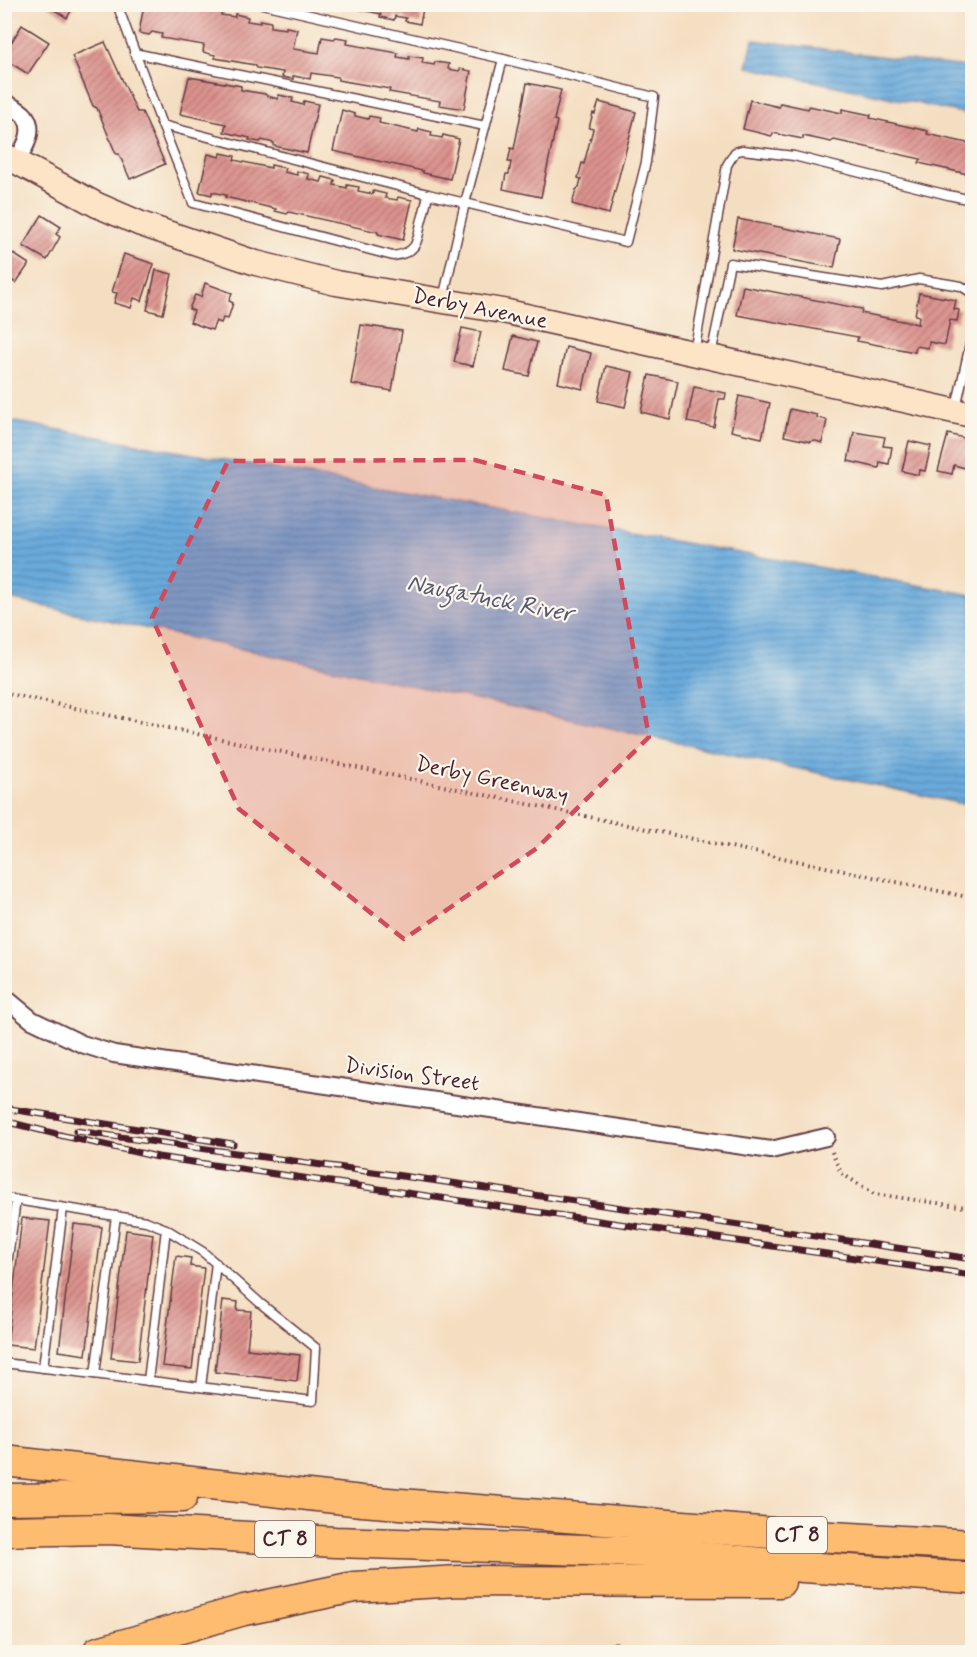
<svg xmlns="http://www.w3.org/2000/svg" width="977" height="1657" font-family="Mynerve,sans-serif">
  <defs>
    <pattern id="water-rules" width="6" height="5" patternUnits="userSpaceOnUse" patternTransform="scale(1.5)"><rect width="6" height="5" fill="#69abdd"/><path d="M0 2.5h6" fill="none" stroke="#588bb3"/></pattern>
    <pattern id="building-hatch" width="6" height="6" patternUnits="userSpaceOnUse" patternTransform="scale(1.5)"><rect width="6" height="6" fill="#dc938e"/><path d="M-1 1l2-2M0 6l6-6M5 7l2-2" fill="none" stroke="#b47774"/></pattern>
  </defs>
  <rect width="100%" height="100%" fill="#fbf7ec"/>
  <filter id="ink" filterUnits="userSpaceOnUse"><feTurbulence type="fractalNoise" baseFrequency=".0167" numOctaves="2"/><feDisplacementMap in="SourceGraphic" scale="12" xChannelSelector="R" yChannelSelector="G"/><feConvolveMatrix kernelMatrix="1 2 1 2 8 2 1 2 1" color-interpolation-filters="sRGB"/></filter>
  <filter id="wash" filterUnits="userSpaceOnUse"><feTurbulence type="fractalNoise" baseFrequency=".008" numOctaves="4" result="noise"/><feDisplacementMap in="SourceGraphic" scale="24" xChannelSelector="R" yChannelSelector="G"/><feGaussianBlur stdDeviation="1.35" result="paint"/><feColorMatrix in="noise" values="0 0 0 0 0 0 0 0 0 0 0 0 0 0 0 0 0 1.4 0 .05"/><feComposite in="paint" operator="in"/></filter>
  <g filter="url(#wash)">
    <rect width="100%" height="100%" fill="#f4dec1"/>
    <!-- water -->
    <g fill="url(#water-rules)" stroke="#5a6584" stroke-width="1.5">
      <polygon points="753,40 972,68 972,115 747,67"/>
      <polygon points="5,420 972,595 972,806 5,598"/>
    </g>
    <g id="blocks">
      <!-- building -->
      <g fill="url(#building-hatch)">
        <polygon points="45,4 75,4 67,18"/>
        <polygon points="144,4 197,4 196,7 209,9 210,6 222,8 221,15 235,17 235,14 248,17 247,21 260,23 260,20 271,22 271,27 286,29 286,27 297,29 293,49 319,53 322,37 334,39 336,37 348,39 347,44 398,53 397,57 409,59 409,56 423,58 422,63 434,65 435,62 449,64 448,69 459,71 460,69 471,71 464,109 439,105 440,101 389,92 390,89 338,80 338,77 311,73 310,79 293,76 293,79 282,77 283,72 257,68 255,65 215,58 215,55 203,52 204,45 161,38 162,34 152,32 149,35 139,33"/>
        <polygon points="335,4 424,4 420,24 405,21 406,18 395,16 394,20 380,17 381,14"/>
        <polygon points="22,25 49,42 28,74 4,59 4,54"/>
        <polygon points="105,42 137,112 142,112 165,164 130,179 119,154 116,154 97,108 93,106 72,56"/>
        <polygon points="189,77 241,86 241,90 265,94 267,96 278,99 279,95 293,98 292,102 303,105 304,101 318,104 307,153 274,146 274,143 262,140 260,142 249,140 250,138 224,132 226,124 180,114"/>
        <polygon points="527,83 561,90 554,120 557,121 541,197 503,189 506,174 509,174 511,162 508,162 511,148 514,149"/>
        <polygon points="750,100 779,107 780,103 808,109 809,106 842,113 842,109 871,115 870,118 928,131 927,134 972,144 972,175 919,163 921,159 834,140 831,142 803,136 803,139 773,133 772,136 743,129"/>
        <polygon points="599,102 636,112 609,214 572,204 576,190 579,187 581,179 578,178 582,163 584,164 593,129 589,128 593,113 595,114"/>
        <polygon points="342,110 355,114 355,116 368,119 369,116 380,118 379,123 418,132 419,129 432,132 431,136 442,138 443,135 459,139 450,179 423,173 423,171 333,151"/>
        <polygon points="221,153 235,156 234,160 271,168 271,165 285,168 284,172 297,175 297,171 309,174 308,179 321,182 323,177 335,180 334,185 347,188 347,185 359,187 358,191 373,194 373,191 386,194 385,198 397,200 398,197 412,200 403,240 378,234 378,232 289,212 287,214 275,211 276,209 225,197 226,195 212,192 212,195 199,192 208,154 220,157"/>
        <polygon points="42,215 61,227 56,234 60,237 47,260 23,246"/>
        <polygon points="738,219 840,239 834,268 732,249"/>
        <polygon points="9,251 29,264 16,283 4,276 4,258"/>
        <polygon points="124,254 154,264 142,301 134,298 131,308 114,303 117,293 112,292"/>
        <polygon points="156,270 172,274 163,314 147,310"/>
        <polygon points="205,283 232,293 229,301 233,303 228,319 223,318 221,323 216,321 212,330 190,322 194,311 189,309 195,295 201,297"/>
        <polygon points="743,286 862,309 861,313 918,324 919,316 915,315 919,293 956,300 954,309 959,310 957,321 950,320 945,345 929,342 928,348 916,346 915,352 857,341 858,337 737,315"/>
        <polygon points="361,325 402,331 392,391 351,384"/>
        <polygon points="462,328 481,332 473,366 454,362"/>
        <polygon points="513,336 537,342 529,376 505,371"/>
        <polygon points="566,347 591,353 583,389 558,383"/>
        <polygon points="606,366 633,372 625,407 598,401"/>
        <polygon points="649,375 678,381 670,419 641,412"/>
        <polygon points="694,387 726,393 725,399 719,399 714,427 687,422"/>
        <polygon points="739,396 770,403 762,438 731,431"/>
        <polygon points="790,409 817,415 817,418 827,420 822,443 813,440 811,442 784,436"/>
        <polygon points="854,432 885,437 883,446 892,447 889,464 880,462 879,468 848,461"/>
        <polygon points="948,434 972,440 972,470 954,465 952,474 938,471"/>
        <polygon points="909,441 931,446 925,471 920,470 919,475 902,471"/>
        <polygon points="22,1218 50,1221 34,1348 7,1345"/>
        <polygon points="74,1224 102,1227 86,1355 59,1351"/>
        <polygon points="126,1230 153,1234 138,1361 111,1358"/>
        <polygon points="176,1256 191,1258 190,1266 204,1268 192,1369 162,1366"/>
        <polygon points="223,1300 238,1302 237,1310 251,1311 247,1349 300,1355 297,1381 215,1372"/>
      </g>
    </g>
  </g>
  <g filter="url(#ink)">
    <use href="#blocks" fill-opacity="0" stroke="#643c42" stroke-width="1.5"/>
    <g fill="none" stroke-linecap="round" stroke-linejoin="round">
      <defs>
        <g id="service">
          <path d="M117 4 162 125 193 203 393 256C416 253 417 244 421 223 424 213 426 204 428 194L626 242 646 162 654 97 503 59 465 203 443 299"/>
          <polyline points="262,4 503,59"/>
          <polyline points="134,53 485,126"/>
          <polyline points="162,125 428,194"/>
          <polyline points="694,353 727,165 735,152 742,150 794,156 948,195 972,200"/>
          <polyline points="711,355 730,263 882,287 919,279 961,286 972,293"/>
          <polyline points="956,408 972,335"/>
          <polyline points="4,1198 146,1221 166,1229 203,1252 260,1303 316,1348 313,1401 4,1363"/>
          <polyline points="4,1286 16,1200"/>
          <polyline points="43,1368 63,1208"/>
          <polyline points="95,1374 116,1216"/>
          <polyline points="148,1381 166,1229"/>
          <polyline points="201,1387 216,1263"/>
          <polyline points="614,1652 615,1647"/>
        </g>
        <g id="minor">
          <path d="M4 102C10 106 21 110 25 116 36 131 24 149 16 162"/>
          <polyline points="4,997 32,1020 82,1044 114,1054 771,1150 826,1137"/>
        </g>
        <polyline id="secondary" points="4,155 97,205 141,224 256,263 336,283 503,311 972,415"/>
        <g id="motorway">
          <polyline points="4,1461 362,1501 798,1535 972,1545"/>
          <polyline points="4,1499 182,1497"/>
          <polyline points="4,1531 108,1529 335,1542 647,1552 803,1567 972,1578"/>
          <polyline points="98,1652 244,1610 354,1587 459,1581 780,1582"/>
        </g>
      </defs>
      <!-- service casing -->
      <use href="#service" stroke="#643c42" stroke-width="11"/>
      <!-- minor casing -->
      <use href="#minor" stroke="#643c42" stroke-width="20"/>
      <!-- secondary casing -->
      <use href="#secondary" stroke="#643c42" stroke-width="27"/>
      <!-- motorway casing -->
      <use href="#motorway" stroke="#643c42" stroke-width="33"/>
      <!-- path -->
      <g stroke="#643c42" stroke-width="4" stroke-dasharray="1.5 4.5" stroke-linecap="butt">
        <polyline points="4,693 972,898"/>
        <polyline points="832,1152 841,1173 874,1194 972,1208"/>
      </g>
      <!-- service -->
      <use href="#service" stroke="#fff" stroke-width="8"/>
      <!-- minor -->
      <use href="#minor" stroke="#fff" stroke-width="16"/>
      <!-- secondary -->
      <use href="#secondary" stroke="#fee4c6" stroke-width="24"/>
      <!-- motorway -->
      <use href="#motorway" stroke="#fdbc70" stroke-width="30"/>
      <defs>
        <g id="rail">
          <polyline points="4,1108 233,1144"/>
          <polyline points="4,1121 64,1136 158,1157 972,1275"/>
          <polyline points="76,1131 431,1180 972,1259"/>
        </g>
      </defs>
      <!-- rail casing -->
      <use href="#rail" stroke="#4a1f2b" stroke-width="7"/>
      <!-- rail -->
      <use href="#rail" stroke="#fbf7ec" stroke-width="4.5" stroke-dasharray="14" stroke-linecap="butt"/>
    </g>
  </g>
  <!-- marked area -->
  <path fill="#d1495b" fill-opacity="0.2" stroke="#d1495b" stroke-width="4.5" stroke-dasharray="12 8" stroke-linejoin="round" d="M475 460 606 495 649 737 537 848 404 939 239 809 152 618 228 461Z"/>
  <g text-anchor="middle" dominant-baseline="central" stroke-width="4.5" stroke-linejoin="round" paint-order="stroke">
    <!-- shield labels -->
    <g fill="#fbf7ec" stroke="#7f6065" stroke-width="1.5">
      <rect x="767" y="1517" width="60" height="36" rx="4.5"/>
      <rect x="255" y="1521" width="60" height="36" rx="4.5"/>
    </g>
    <g font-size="21" font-weight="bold" fill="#4a1f2b">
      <text x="797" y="1535">CT 8</text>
      <text x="285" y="1539">CT 8</text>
    </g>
    <!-- street labels -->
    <g font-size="22" fill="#4a1f2b" stroke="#fbf7ec">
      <text transform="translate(480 309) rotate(11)">Derby Avenue</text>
      <text transform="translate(492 780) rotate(12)">Derby Greenway</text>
      <text transform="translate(412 1075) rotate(8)">Division Street</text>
    </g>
    <!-- water labels -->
    <g font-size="24" font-style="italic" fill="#565772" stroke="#fbf7ec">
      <text transform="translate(490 599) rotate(11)">Naugatuck River</text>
    </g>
  </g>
  <!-- margin -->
  <rect width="977" height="1657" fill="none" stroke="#fbf7ec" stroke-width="24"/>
</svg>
